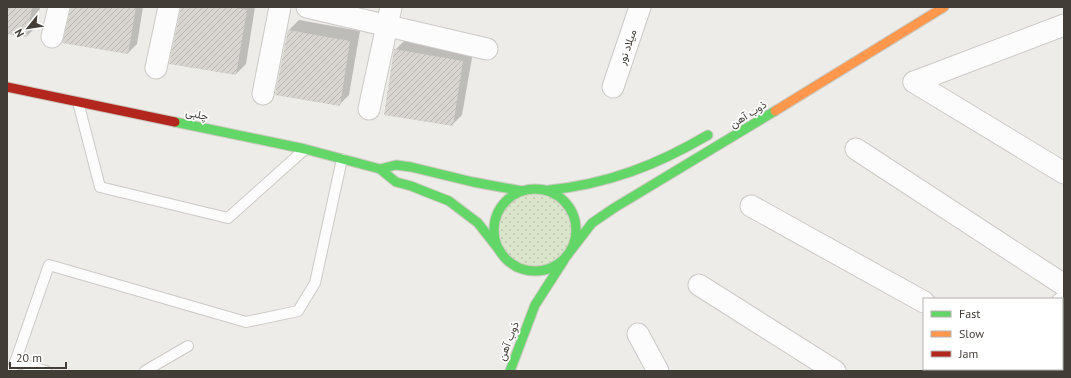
<svg xmlns="http://www.w3.org/2000/svg" width="1071" height="378" font-family="'PT Sans',Vazirmatn,sans-serif">
  <defs>
    <pattern id="grass-dots" width="8" height="8" patternUnits="userSpaceOnUse"><rect width="8" height="8" fill="#dbe5cb"/><path d="M2 2h.1M6 6h.1" fill="none" stroke="#bdc5af" stroke-width="1.8" stroke-linecap="round"/></pattern>
    <pattern id="building-hatch" width="6" height="6" patternUnits="userSpaceOnUse"><rect width="6" height="6" fill="#d8d5d1"/><path d="M-1 1l2-2M0 6l6-6M5 7l2-2" fill="none" stroke="#bbb8b4"/></pattern>
  </defs>
  <rect width="100%" height="100%" fill="#eeece8"/>
  <!-- grass -->
  <circle fill="url(#grass-dots)" cx="535" cy="230" r="36"/>
  <!-- shadow -->
  <g fill="#0003">
    <polygon points="7,7 40,7 37,26 27,36 7,33"/>
    <polygon points="72,7 143,7 137,44 128,53"/>
    <polygon points="182,7 255,7 246,64 236,74"/>
    <polygon points="299,20 360,31 349,95 339,105 289,30"/>
    <polygon points="405,40 473,52 462,115 452,125 395,50"/>
  </g>
  <!-- building -->
  <g fill="url(#building-hatch)">
    <polygon points="7,7 32,7 27,37 7,34"/>
    <polygon points="71,7 136,7 128,54 62,43"/>
    <polygon points="181,7 231,7 247,10 236,75 169,64"/>
    <polygon points="288,30 350,41 340,106 275,95"/>
    <polygon points="394,49 463,61 453,126 384,115"/>
  </g>
  <g fill="none" stroke-linecap="round" stroke-linejoin="round">
    <defs>
      <g id="lane">
        <polyline points="78,102 100,187 228,218 304,150"/>
        <polyline points="15,362 46,371"/>
        <polyline points="12,371 49,265 246,322 298,311 315,283 342,159"/>
        <polyline points="145,371 188,346"/>
      </g>
      <g id="street">
        <polyline points="307,7 487,49"/>
        <polyline points="52,37 59,7"/>
        <polyline points="156,68 169,7"/>
        <polyline points="914,82 1064,173"/>
        <polyline points="914,82 1064,25"/>
        <polyline points="613,87 640,7"/>
        <polyline points="263,94 280,7"/>
        <polyline points="369,109 391,7"/>
        <polyline points="856,149 1064,285"/>
        <polyline points="751,206 924,302"/>
        <polyline points="699,285 835,371"/>
        <polyline points="1062,303 1064,302"/>
        <polyline points="638,334 658,371"/>
        <polyline points="939,371 942,369"/>
      </g>
      <g id="fast">
        <polyline points="175,122 305,149 380,169 396,182 411,186 449,201 478,223 500,251"/>
        <polyline points="380,169 396,165 411,167 473,182 522,191"/>
        <circle cx="535" cy="230" r="41"/>
        <path d="M549 190C608 184 657 165 708 135"/>
        <polyline points="572,249 592,223 614,208 775,111"/>
        <polyline points="510,371 535,305 564,260"/>
      </g>
      <polyline id="slow" points="775,111 944,7"/>
      <polyline id="jam" points="7,87 175,122"/>
    </defs>
    <!-- lane casing -->
    <use href="#lane" stroke="#cccac6" stroke-width="12"/>
    <!-- street casing -->
    <use href="#street" stroke="#cccac6" stroke-width="23"/>
    <!-- fast casing -->
    <use href="#fast" stroke="#ccc9c0" stroke-width="11"/>
    <!-- slow casing -->
    <use href="#slow" stroke="#ccc9c0" stroke-width="11"/>
    <!-- jam casing -->
    <use href="#jam" stroke="#ccc9c0" stroke-width="11"/>
    <!-- lane -->
    <use href="#lane" stroke="#fcfcfc" stroke-width="10"/>
    <!-- street -->
    <use href="#street" stroke="#fcfcfc" stroke-width="21"/>
    <!-- fast -->
    <use href="#fast" stroke="#63d668" stroke-width="9"/>
    <!-- slow -->
    <use href="#slow" stroke="#ff974d" stroke-width="9"/>
    <!-- jam -->
    <use href="#jam" stroke="#b3261e" stroke-width="9"/>
  </g>
  <g text-anchor="middle" dominant-baseline="central" stroke-width="3.5" stroke-linejoin="round" paint-order="stroke">
    <!-- street labels -->
    <g font-size="11" fill="#423d36" stroke="#fff">
      <text transform="translate(627 47) rotate(-71)">میلاد نور</text>
      <text transform="translate(197 114) rotate(12)">چلبی</text>
      <text transform="translate(748 114) rotate(-32)">ذوب آهن</text>
      <text transform="translate(508 341) rotate(-69)">ذوب آهن</text>
    </g>
  </g>
  <!-- border -->
  <rect width="1071" height="378" fill="none" stroke="#423d36" stroke-width="16"/>
  <!-- legend -->
  <rect x="923" y="298" width="140" height="72" fill="#ffffff" stroke="#b3b1af"/>
  <rect x="931" y="311" width="20" height="6" fill="#63d668" stroke="#b3b1af"/>
  <text x="959" y="318" font-size="12" fill="#423d36">Fast</text>
  <rect x="931" y="331" width="20" height="6" fill="#ff974d" stroke="#b3b1af"/>
  <text x="959" y="338" font-size="12" fill="#423d36">Slow</text>
  <rect x="931" y="351" width="20" height="6" fill="#b3261e" stroke="#b3b1af"/>
  <text x="959" y="358" font-size="12" fill="#423d36">Jam</text>
  <!-- north arrow -->
  <g transform="translate(28 28) rotate(240)" stroke="#ffffff" stroke-width="3" paint-order="stroke">
  <path d="M0-3L7 15L0 10L-7 15Z" fill="#423d36"/>
  <text y="-6" font-size="11" font-weight="bold" text-anchor="middle" fill="#423d36">N</text>
  </g>
  <!-- scale -->
  <path d="M10 362v6h56v-6" fill="none" stroke="#423d36" stroke-width="2"/>
  <text x="16" y="362" font-size="12" fill="#423d36" stroke="#ffffff" stroke-width="3" paint-order="stroke">20 m</text>
</svg>
